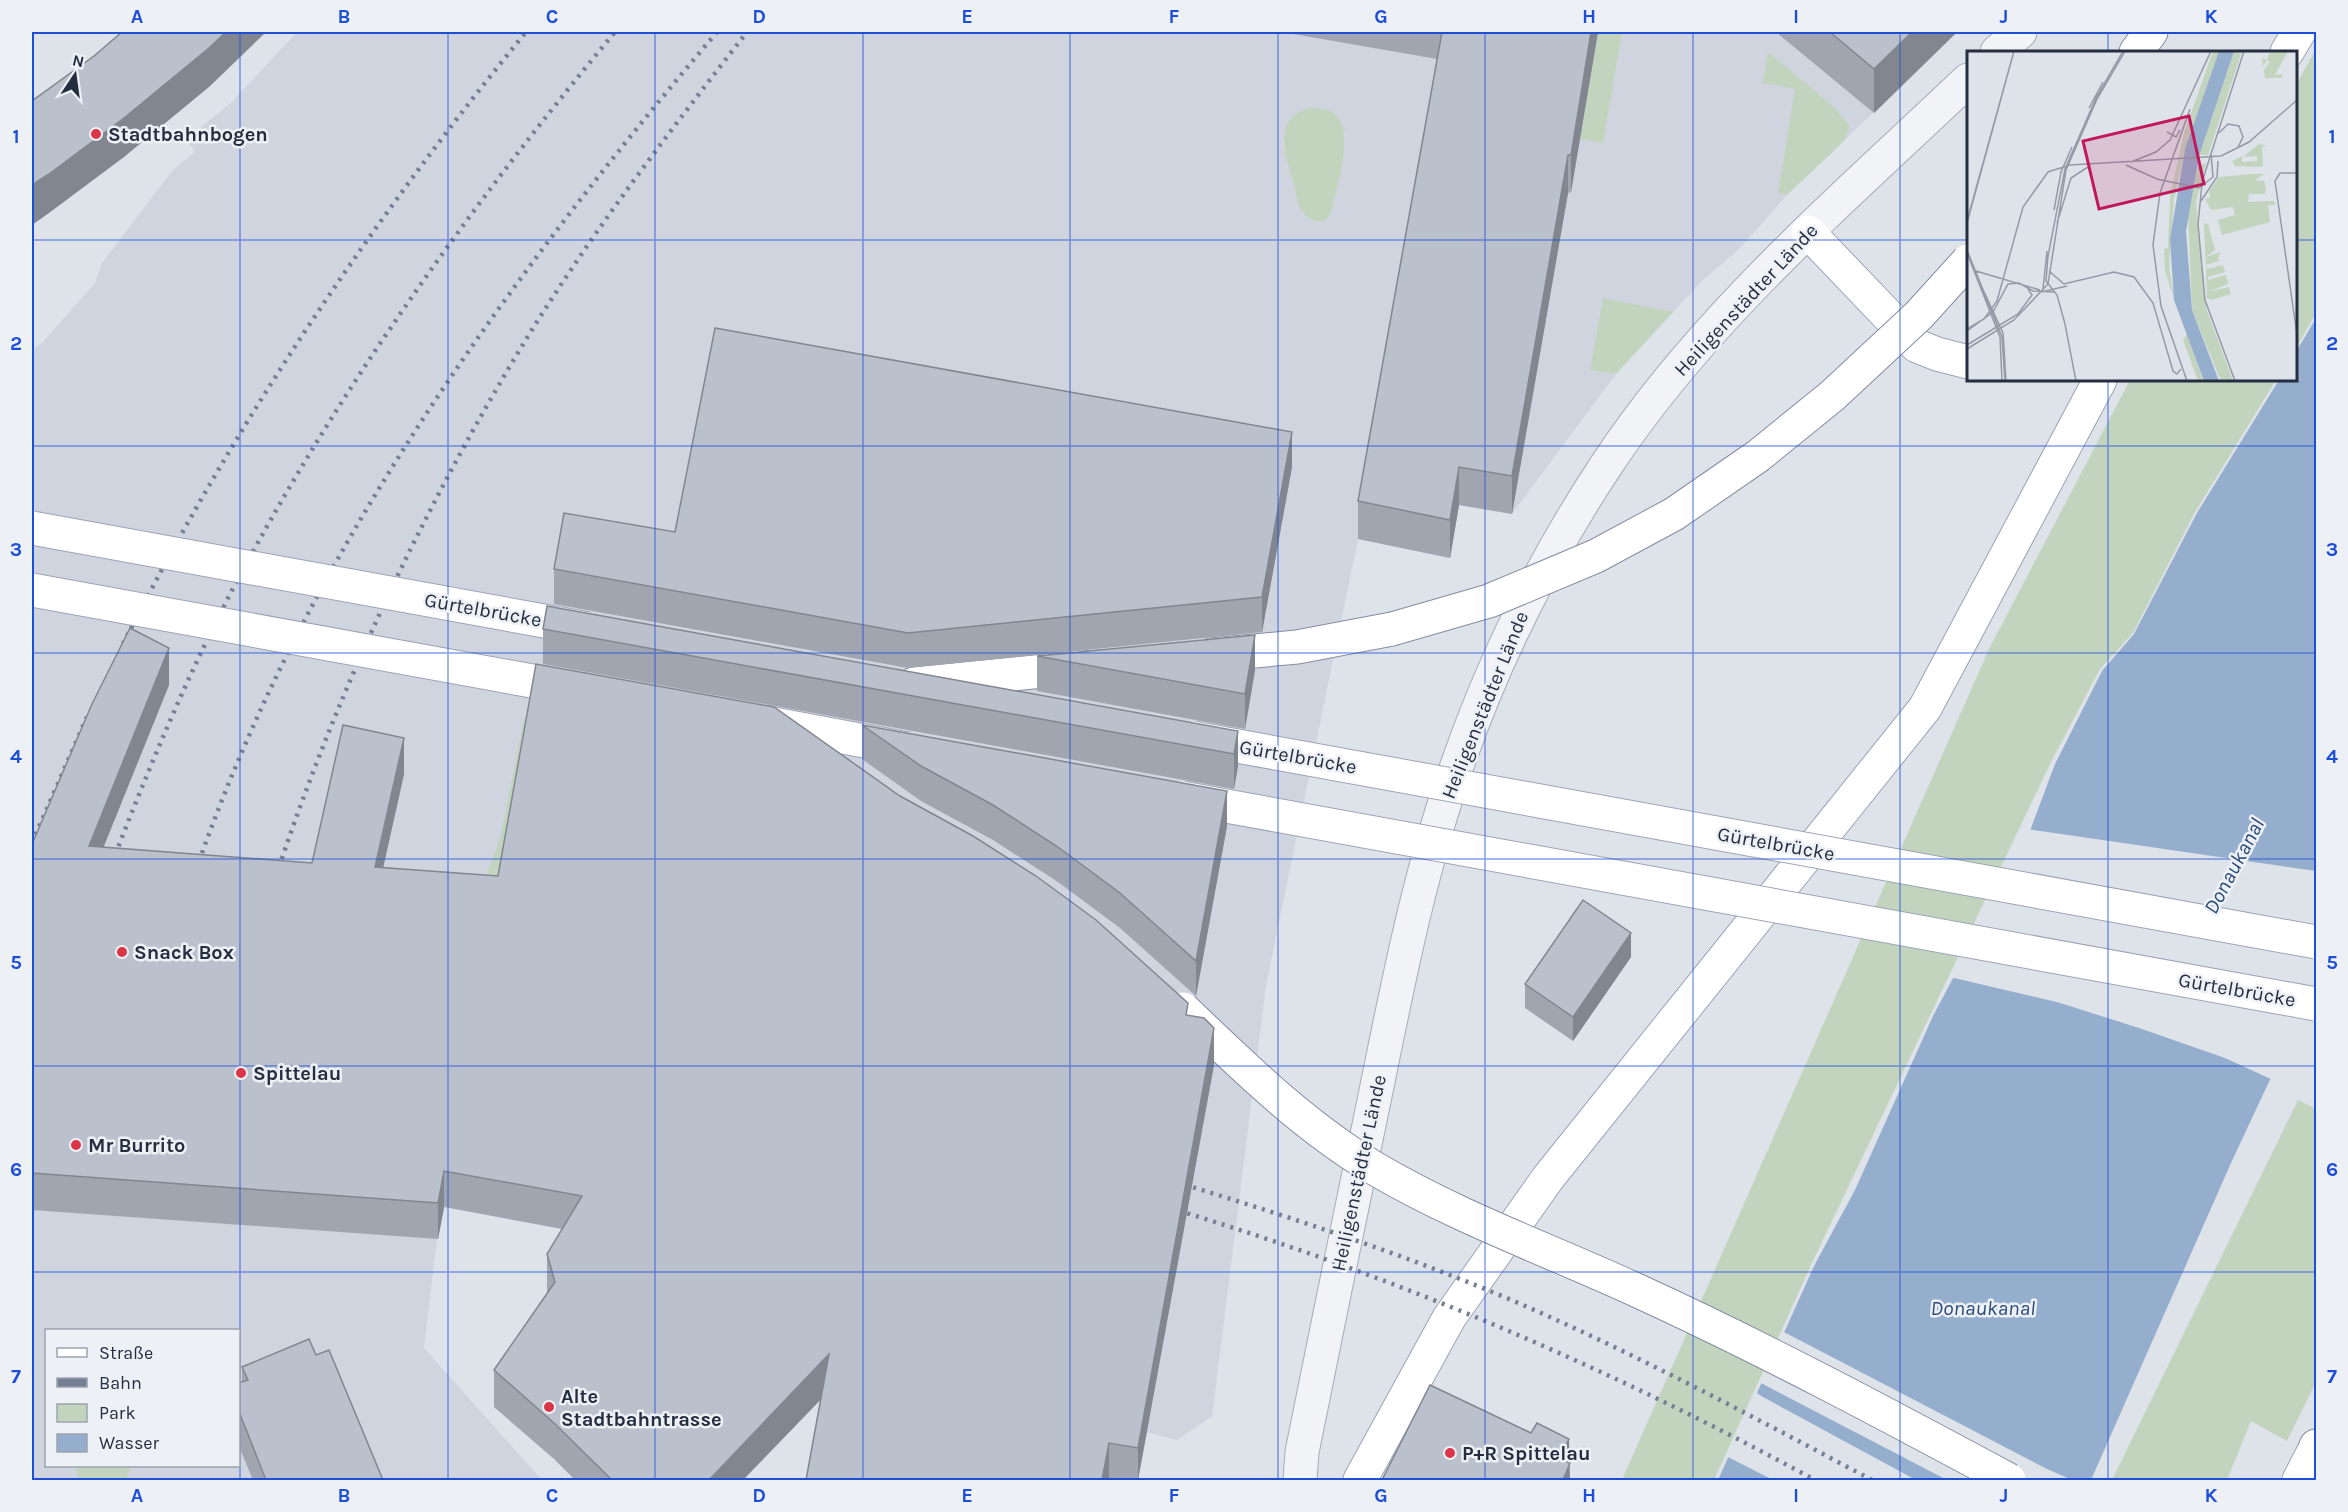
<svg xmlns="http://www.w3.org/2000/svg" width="2348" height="1512" font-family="Karla,sans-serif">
  <rect width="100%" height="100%" fill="#dee2e9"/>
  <!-- built -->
  <path fill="#cfd4de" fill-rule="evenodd" d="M297 32H1957L1788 194 1738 250 1704 279 1673 312 1616 374 1512 514 1459 505 1450 558 1358 539 1266 985 1212 1416 1177 1440 1119 1425 828 1395 647 1244 445 1207 437 1239 424 1348 542 1480H32V350L43 342 95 283 102 263 172 171 195 152 186 139 231 103ZM1284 133H1345L1332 209 1303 214 1283 146ZM46 1330H238V1466H46Z"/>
  <!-- green -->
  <g fill="#c2d4be">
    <polygon points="1598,32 1622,32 1603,143 1580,139"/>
    <polygon points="2316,49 2316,313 2296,348 2296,85"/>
    <polygon points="1768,52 1835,108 1849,125 1846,138 1842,143 1788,194 1778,194 1795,89 1763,83"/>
    <path d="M1309 108C1317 109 1325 108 1332 112 1357 127 1337 186 1332 209L1329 217 1322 222C1315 221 1310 220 1305 215 1298 209 1296 193 1294 184 1286 156 1270 120 1309 108Z"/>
    <polygon points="1603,298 1673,312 1616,374 1590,370"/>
    <polygon points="2130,380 2276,380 2195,512 2133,633 2100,669 2050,764 1811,1265 1714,1480 1622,1480 1989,649"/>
    <polygon points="524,718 528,720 493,916 479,897 501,835"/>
    <polygon points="2298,1100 2316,1109 2316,1382 2287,1441 2251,1421 2227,1480 2112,1480"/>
    <polygon points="76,1466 132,1466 126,1480 79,1480"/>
  </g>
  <!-- water -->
  <polygon fill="#95aecd" points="2316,318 2316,981 2231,1163 2091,1480 1718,1480 1814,1266 1855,1190 1933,1016 2027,839 2055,764 2102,671 2134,634 2197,513 2279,380 2296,380 2296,352"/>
  <!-- pier -->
  <g fill="#dee2e9">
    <polygon points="2027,829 2316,871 2316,988 2273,1080 2225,1058 2139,1028 2057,1002 1950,977"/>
    <polygon points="1782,1331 2045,1468 2072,1480 1947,1480 1759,1382"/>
    <polygon points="1755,1392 1763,1397 1916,1480 1773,1480 1726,1456"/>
  </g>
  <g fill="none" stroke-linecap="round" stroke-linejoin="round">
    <defs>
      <g id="street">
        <polyline points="1997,52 2020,32"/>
        <path d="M1300 1480 1302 1452C1326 1333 1350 1215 1375 1096 1398 983 1420 869 1459 760 1496 655 1546 556 1607 464 1704 317 1842 200 1968 80"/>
      </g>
      <g id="primary">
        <polyline points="2287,52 2299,32"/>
        <polyline points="1808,232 1917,346 1937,354 1968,362"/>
        <polyline points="1360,1480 1449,1318 1548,1178 1925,708 2100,380"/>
        <polyline points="2299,1480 2315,1449"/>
      </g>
      <g id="highway">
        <polyline points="2136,52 2151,32"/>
        <polyline points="1212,655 1297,647 1392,629"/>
        <polyline points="914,684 1083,667"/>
        <polyline points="2315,1449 2316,1446"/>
      </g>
    </defs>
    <!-- street casing -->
    <use href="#street" stroke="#a6acb7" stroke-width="35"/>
    <!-- primary casing -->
    <use href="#primary" stroke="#9ca5b6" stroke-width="35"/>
    <!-- highway casing -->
    <use href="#highway" stroke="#848ea1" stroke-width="35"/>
    <!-- street -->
    <use href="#street" stroke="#f1f3f7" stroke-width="33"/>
    <!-- primary -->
    <use href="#primary" stroke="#fff" stroke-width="33"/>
    <!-- highway -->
    <use href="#highway" stroke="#fff" stroke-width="33"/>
    <!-- rail -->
    <g stroke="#758094" stroke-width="4.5" stroke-dasharray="3 6" stroke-linecap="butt">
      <path d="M123 644C233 426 372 220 526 32"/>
      <polyline points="32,843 87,717"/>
      <path d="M112 863C154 754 199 648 256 546 358 362 481 193 615 32"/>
      <path d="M196 870C305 556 504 283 717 32"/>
      <path d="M276 876C338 689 423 509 525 341 592 232 669 132 747 32"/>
      <path d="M1176 1182C1293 1218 1410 1256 1523 1305 1642 1357 1757 1419 1872 1480"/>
      <path d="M1170 1208C1398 1277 1606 1366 1815 1480"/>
    </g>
    <defs>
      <g id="primary-bridge">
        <polyline points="32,528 588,629"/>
        <polyline points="32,590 576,689"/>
        <polyline points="763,722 907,749"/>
        <polyline points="1193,738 2316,942"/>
        <polyline points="1182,798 2316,1004"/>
      </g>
      <g id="highway-bridge">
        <polyline points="1392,629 1489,601 1596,556 1674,514 1758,456 1832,396 1919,315 1968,261"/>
        <path d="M1183 1009C1243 1066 1302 1125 1374 1168 1457 1217 1549 1250 1636 1290 1763 1348 1886 1414 2009 1480"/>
      </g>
    </defs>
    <!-- primary-bridge casing -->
    <use href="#primary-bridge" stroke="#9ca5b6" stroke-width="35" stroke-linecap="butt"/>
    <!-- highway-bridge casing -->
    <use href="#highway-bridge" stroke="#848ea1" stroke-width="35" stroke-linecap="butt"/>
    <!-- primary-bridge -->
    <use href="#primary-bridge" stroke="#fff" stroke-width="33"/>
    <!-- highway-bridge -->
    <use href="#highway-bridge" stroke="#fff" stroke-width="33"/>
  </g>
  <!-- wall -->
  <g fill="#a0a5af">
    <polygon points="1282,32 1598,32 1571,192 1568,193 1512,514 1459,505 1450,558 1358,539 1358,501 1437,59"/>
    <polygon points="1776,32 1957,32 1874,113"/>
    <polygon points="1292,467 1262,632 908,668 554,604 554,569 675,532"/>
    <polygon points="543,629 1238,731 1238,766 1234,789 543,664"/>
    <polygon points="1037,656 1255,670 1245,729 1037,691"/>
    <polygon points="169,685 103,848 312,863 404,774 383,868 1188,1015 1214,1065 1138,1480 1109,1480 821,1399 743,1480 575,1480 554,1459 494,1407 494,1370 547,1293 547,1254 562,1229 444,1207 438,1239 32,1210 32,842 33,842"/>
    <polygon points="862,725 1227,826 1196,996 1120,928 1058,882 993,840 921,801 862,759"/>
    <polygon points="1631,957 1573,1041 1525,1008 1525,984"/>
    <polygon points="316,1355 383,1480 253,1480 238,1444 238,1383 242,1382 242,1367"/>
  </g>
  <!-- shaded-wall -->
  <g fill="#82868f">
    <polygon points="226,32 266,32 209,87 124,157 49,213 32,225 32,185"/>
    <polygon points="1591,32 1598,32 1571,192 1571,155"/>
    <polygon points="1912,32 1957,32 1874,113 1874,69"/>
    <polygon points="1568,155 1568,193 1512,514 1512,476"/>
    <polygon points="1292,432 1292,467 1262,632 1262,597"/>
    <polygon points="1459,467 1459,505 1450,558 1450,520"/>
    <polygon points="1255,635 1255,670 1245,729 1245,694"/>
    <polygon points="169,648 169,685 89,883 89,846"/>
    <polygon points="1238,731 1238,766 1234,789 1234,754"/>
    <polygon points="404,738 404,774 375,904 375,867"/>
    <polygon points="1227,791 1227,826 1196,996 1196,961"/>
    <polygon points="1631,933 1631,957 1573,1041 1573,1017"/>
    <polygon points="1214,1028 1214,1065 1138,1480 1138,1448"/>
    <polygon points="444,1171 444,1207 438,1239 438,1203"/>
    <polygon points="829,1354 829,1391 743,1480 710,1480 710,1479"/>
    <polygon points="1569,1439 1570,1480 1559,1480 1559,1459"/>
    <polygon points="1109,1443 1109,1480 1102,1480"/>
  </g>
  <!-- building -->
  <g fill="#bac0cc" stroke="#82868f" stroke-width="1.5">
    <polygon points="122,32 226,32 209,48 124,118 49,174 32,185 32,101 94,56"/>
    <polygon points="1442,32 1591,32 1571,155 1568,155 1512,476 1459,467 1450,520 1358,501"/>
    <polygon points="1830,32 1912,32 1874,69"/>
    <polygon points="715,328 1292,432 1262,597 908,633 554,569 564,513 675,532"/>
    <polygon points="547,606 1238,731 1234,754 543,629"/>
    <polygon points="130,628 169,648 89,846 312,863 343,725 404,738 375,867 498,876 536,664 774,707 900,796 973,836 1036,876 1096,920 1188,1003 1186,1015 1204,1018 1214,1028 1138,1448 1109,1443 1102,1480 806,1480 829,1354 710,1479 711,1480 612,1480 554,1423 494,1370 555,1282 547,1254 582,1196 444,1171 438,1203 32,1173 32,842 33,842 92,704"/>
    <polygon points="1255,635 1245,694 1037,656"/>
    <polygon points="862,725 1227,791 1196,961 1120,893 1058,847 993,805 921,766"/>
    <polygon points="1583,900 1631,933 1573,1017 1525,984"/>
    <polygon points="309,1339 316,1355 329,1350 383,1480 266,1480 238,1409 238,1383 248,1380 242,1367"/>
    <polygon points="1430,1385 1531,1433 1537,1423 1569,1439 1559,1459 1570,1463 1563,1480 1382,1480"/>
  </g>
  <!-- grid -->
  <path fill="none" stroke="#1d4ed8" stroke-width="1.5" stroke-opacity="0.55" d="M240 32V1480M448 32V1480M655 32V1480M863 32V1480M1070 32V1480M1278 32V1480M1485 32V1480M1693 32V1480M1900 32V1480M2108 32V52M32 240H1968M2296 240H2316M2108 380V1480M32 446H2316M32 653H2316M32 859H2316M32 1066H2316M32 1272H2316"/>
  <!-- markers -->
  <g fill="#db3548" stroke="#edf1f6" stroke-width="2">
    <circle cx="96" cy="134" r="6"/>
    <circle cx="122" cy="952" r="6"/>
    <circle cx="241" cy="1073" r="6"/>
    <circle cx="76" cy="1145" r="6"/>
    <circle cx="549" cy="1407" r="6"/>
    <circle cx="1450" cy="1453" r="6"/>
  </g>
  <g text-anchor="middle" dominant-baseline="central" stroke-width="5" stroke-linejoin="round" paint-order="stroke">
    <!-- poi labels -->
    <g font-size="20" font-weight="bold" fill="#252e41" stroke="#edf1f6" text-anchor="start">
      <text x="108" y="134">Stadtbahnbogen</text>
      <text x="134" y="952">Snack Box</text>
      <text x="253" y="1073">Spittelau</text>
      <text x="88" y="1145">Mr Burrito</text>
      <text x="561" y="1396">Alte<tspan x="561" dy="23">Stadtbahntrasse</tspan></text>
      <text x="1462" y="1453">P+R Spittelau</text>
    </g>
    <!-- street labels -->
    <g font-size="20" fill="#252e41" stroke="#edf1f6">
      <text transform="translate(1746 300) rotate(-47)">Heiligenstädter Lände</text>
      <text transform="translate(483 610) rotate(10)">Gürtelbrücke</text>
      <text transform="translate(1485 705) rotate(-68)">Heiligenstädter Lände</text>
      <text transform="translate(1298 757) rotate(10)">Gürtelbrücke</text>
      <text transform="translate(1776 844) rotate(10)">Gürtelbrücke</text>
      <text transform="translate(2237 990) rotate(10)">Gürtelbrücke</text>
      <text transform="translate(1359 1173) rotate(-78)">Heiligenstädter Lände</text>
    </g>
    <!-- water labels -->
    <g font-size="21" font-style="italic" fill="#2c4b79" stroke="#edf1f6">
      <text transform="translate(2234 866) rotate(-62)">Donaukanal</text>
      <text x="1983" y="1308">Donaukanal</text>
    </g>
  </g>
  <!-- overview -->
  <g transform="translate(1967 51)">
    <rect width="330" height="330" fill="#dee2e9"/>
    <path d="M246 0H252L218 98 207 149 202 215 207 248 198 220 197 198 201 197 203 146 217 82ZM267 0H275L241 104H232ZM303 0H321L308 24 316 23 314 27H298L297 19 303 11 300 9 296 15 295 7 300 9ZM292 93 300 95 295 96 296 116 268 115 265 110 275 105V111L290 110V105L276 106ZM239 112 229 151 239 257 266 330H254L225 259 221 162 231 115ZM284 123H297L288 129 297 130 299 138 298 143H282L281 151 307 150 308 154H301L303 171 255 184 251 169 268 164 266 156 244 159 238 148 243 147 242 141 252 126ZM237 172 241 173 248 199 239 206 253 201 251 209H255L239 214 240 218 256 214 258 221 241 226V229L259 224 261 233 242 241 262 236 264 243 245 249 240 247ZM220 283 234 323 236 330H231L216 289Z" fill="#c2d4be"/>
    <path d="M252 0H267L232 105 219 180 225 259 252 330H237L207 249 203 188 218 98Z" fill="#95aecd"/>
    <path fill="none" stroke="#949aa6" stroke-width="1.5" d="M122 57 136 31M200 81 209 86 213 79M252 82 261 73 272 75 276 86 271 96M164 111 189 101 203 89 244 0M159 114 190 128 232 137 246 126 244 102M330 122H313L308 130 330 284M235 131 277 0M235 133 231 173 238 249 268 330M234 150 250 126 251 110M87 159 94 121 105 96M0 170 47 0M0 172 47 0M90 172 104 127 121 116M0 199 35 286 38 330M0 202 33 286 35 330M7 219 36 282 39 330M9 220 73 239M82 220 97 233 147 221 167 226 186 252 206 320 210 323 214 318M76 238 80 200M74 241 100 235M0 278 17 268 30 250 56 156 81 121 103 114 254 105 282 91 330 49M0 280 26 261 41 233 52 232 66 240 87 241M0 294 51 263 65 244 59 235M0 298 47 269 81 233 99 119 130 48 158 0M109 330 98 273 90 244 79 230 81 205 98 118 129 47 156 0M220 330 194 255 186 194 193 142 223 58"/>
    <path fill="#c2185b" fill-opacity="0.15" stroke="#c2185b" stroke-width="3" d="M222 65 237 133 132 158 116 90Z"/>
    <rect width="330" height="330" fill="none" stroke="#252e41" stroke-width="3"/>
  </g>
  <!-- border -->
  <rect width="2348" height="1512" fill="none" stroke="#edf1f6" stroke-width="66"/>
  <!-- legend -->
  <rect x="45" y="1329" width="195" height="138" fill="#edf1f6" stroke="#9da3ae" stroke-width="1.5"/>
  <rect x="57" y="1348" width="30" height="9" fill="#ffffff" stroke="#9da3ae" stroke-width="1.5"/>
  <text x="99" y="1359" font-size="18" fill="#252e41">Straße</text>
  <rect x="57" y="1378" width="30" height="9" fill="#758094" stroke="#9da3ae" stroke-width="1.5"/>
  <text x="99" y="1389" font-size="18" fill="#252e41">Bahn</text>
  <rect x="57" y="1404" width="30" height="18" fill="#c2d4be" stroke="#9da3ae" stroke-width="1.5"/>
  <text x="99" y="1419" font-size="18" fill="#252e41">Park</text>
  <rect x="57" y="1434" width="30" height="18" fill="#95aecd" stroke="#9da3ae" stroke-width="1.5"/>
  <text x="99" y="1449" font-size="18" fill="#252e41">Wasser</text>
  <!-- north arrow -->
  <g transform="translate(75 75) rotate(13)" stroke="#edf1f6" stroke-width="4.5" paint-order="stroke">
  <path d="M0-4.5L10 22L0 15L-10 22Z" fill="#252e41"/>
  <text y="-9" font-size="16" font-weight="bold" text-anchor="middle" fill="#252e41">N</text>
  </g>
  <rect x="33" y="33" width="2282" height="1446" fill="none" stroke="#1d4ed8" stroke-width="2"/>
  <g font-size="20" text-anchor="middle" font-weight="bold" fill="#1d4ed8">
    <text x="137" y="23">A</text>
    <text x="344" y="23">B</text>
    <text x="552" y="23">C</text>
    <text x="759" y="23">D</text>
    <text x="967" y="23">E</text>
    <text x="1174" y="23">F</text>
    <text x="1381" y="23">G</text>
    <text x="1589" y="23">H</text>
    <text x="1796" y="23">I</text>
    <text x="2004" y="23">J</text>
    <text x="2211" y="23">K</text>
    <text x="16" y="143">1</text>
    <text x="2332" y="143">1</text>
    <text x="16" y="350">2</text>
    <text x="2332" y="350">2</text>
    <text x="16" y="556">3</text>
    <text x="2332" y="556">3</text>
    <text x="16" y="763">4</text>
    <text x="2332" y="763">4</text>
    <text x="16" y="969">5</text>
    <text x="2332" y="969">5</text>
    <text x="16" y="1176">6</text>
    <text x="2332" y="1176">6</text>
    <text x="16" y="1383">7</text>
    <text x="2332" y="1383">7</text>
    <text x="137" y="1502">A</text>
    <text x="344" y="1502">B</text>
    <text x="552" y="1502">C</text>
    <text x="759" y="1502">D</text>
    <text x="967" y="1502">E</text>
    <text x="1174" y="1502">F</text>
    <text x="1381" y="1502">G</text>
    <text x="1589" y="1502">H</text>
    <text x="1796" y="1502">I</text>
    <text x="2004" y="1502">J</text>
    <text x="2211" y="1502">K</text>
  </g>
</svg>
